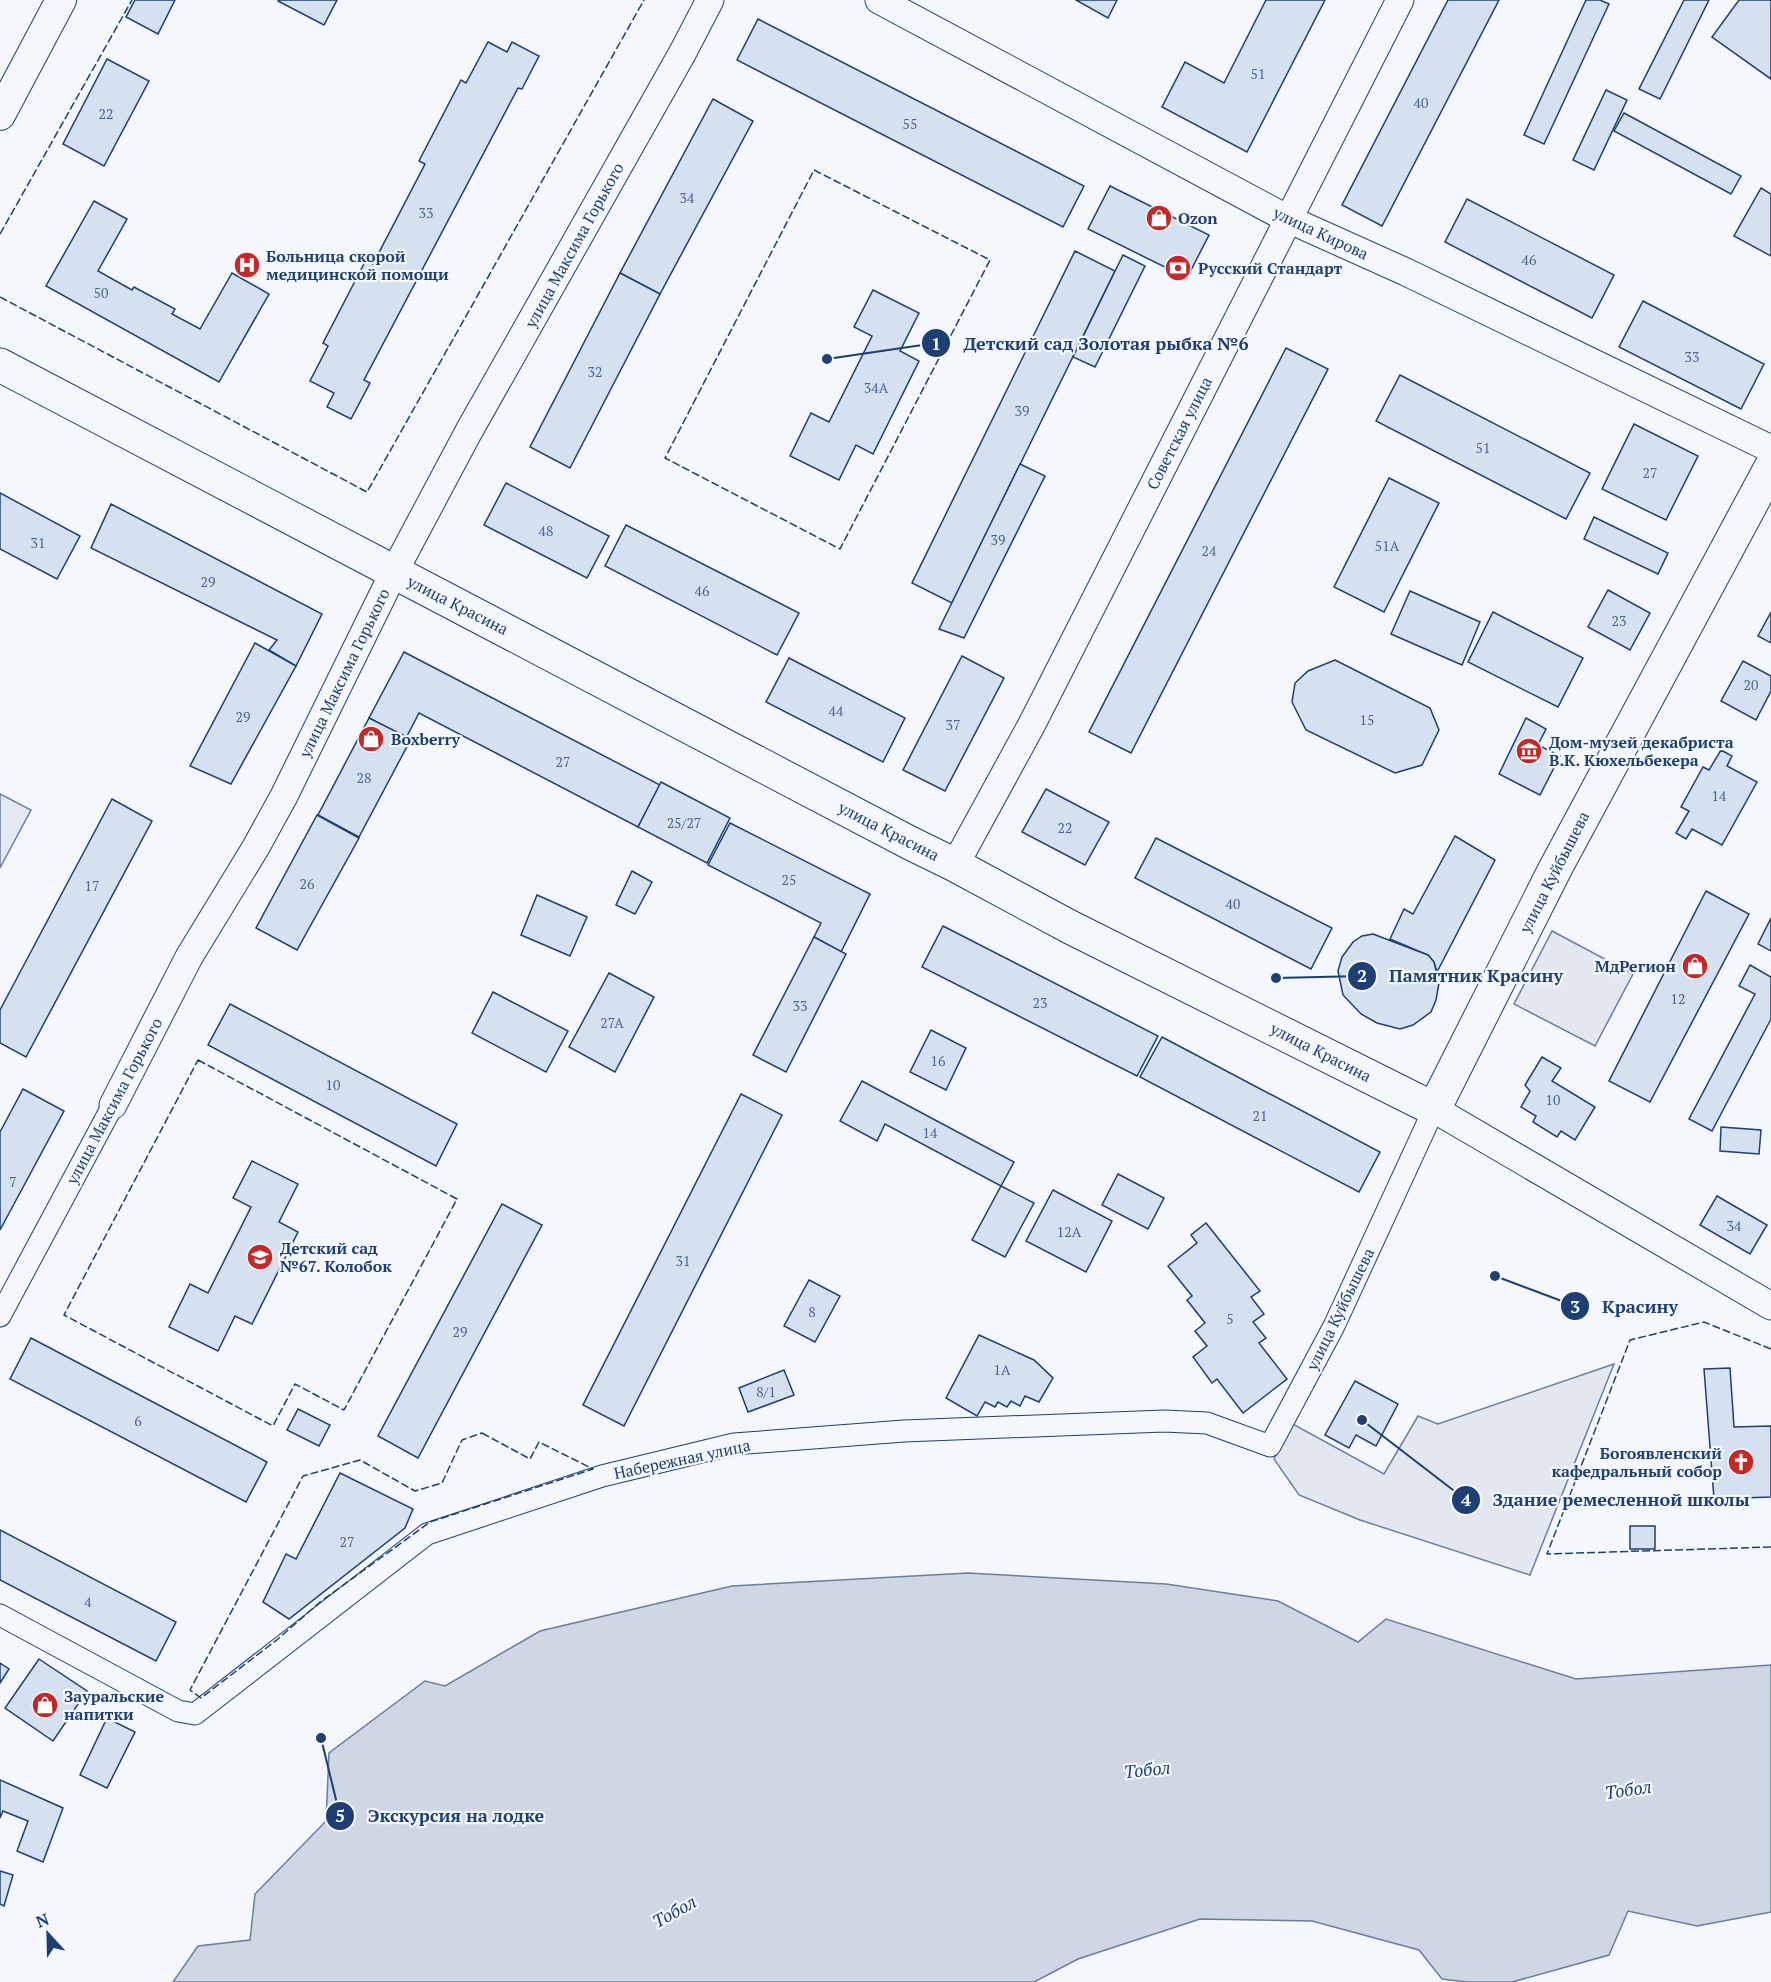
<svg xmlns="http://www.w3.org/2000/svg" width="1771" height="1982" font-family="'PT Serif',serif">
  <rect width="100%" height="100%" fill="#f4f7fb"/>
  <!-- green -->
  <polygon fill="#e3e9f0" stroke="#687fa3" stroke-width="1.5" points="0,794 31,810 0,868"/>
  <!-- parking -->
  <g fill="#e3e8f0" stroke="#687fa3" stroke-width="1.5">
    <polygon points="1552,931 1633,974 1595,1046 1514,1004"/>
    <polygon points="1614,1364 1530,1575 1360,1520 1299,1495 1274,1459 1291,1423 1384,1474 1418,1416 1438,1424"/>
  </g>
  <!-- water -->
  <polygon fill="#cfd7e4" stroke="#687fa3" stroke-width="1.5" points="968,1573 1166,1584 1278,1601 1358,1642 1386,1619 1576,1679 1771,1665 1771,1912 1697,1926 1628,1911 1609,1955 1512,1982 1467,1982 1442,1979 1419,1950 1312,1921 1200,1919 1078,1959 1034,1982 173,1982 198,1946 250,1940 255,1894 326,1821 329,1753 425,1681 445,1686 540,1631 732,1586"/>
  <!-- building -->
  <g fill="#d5e0f0" stroke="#1d3f73" stroke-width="1.5">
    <polygon points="135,0 175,0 158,34 126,17"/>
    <polygon points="279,0 337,0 324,25 278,1"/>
    <polygon points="1076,0 1117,0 1108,18"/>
    <polygon points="1266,0 1325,0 1247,152 1162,107 1185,62 1224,83"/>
    <polygon points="1448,0 1499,0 1382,226 1342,205"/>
    <polygon points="1586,0 1600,0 1609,4 1544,144 1524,135"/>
    <polygon points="1684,0 1709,0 1660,99 1639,89"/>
    <polygon points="1739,0 1771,0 1771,79 1712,37"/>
    <polygon points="758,19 1084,186 1063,227 737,60"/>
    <polygon points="488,42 507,52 512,42 539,56 522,89 518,88 364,380 370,383 351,419 327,407 334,393 310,381 328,346 323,343 366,260 373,264 425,164 419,161 461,80 466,83"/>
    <polygon points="107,59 149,81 104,166 63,144"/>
    <polygon points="1606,90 1627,100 1594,170 1573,160"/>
    <polygon points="713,99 753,121 660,294 620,273"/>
    <polygon points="1624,113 1741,176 1731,194 1614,131"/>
    <polygon points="1110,186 1209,235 1187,278 1088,229"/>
    <polygon points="1761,188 1771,194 1771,256 1734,236"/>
    <polygon points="1467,199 1614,275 1592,318 1445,242"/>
    <polygon points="94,201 127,219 98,271 132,290 134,287 175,309 172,314 200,329 232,273 269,294 219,382 46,286"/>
    <polygon points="1075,251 1115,271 952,603 912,583"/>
    <polygon points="1123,255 1145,266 1095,367 1073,357"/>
    <polygon points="620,273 660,294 570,468 530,447"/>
    <polygon points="873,290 919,313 900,351 919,361 873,454 856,445 839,480 790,456 811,413 829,422 872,336 854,327"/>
    <polygon points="1643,301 1764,364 1741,409 1619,347"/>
    <polygon points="1286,348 1328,369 1131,753 1089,732"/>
    <polygon points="1400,375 1590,473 1566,519 1376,421"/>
    <polygon points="1634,424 1698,456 1666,520 1602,489"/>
    <polygon points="1020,464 1045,476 964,638 939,629"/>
    <polygon points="1389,478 1439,503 1384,612 1334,587"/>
    <polygon points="506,483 609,536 587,578 484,525"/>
    <polygon points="0,493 80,536 57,579 0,549"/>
    <polygon points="111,504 322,614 296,666 269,650 277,640 91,548"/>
    <polygon points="1594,517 1668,553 1658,574 1584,539"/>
    <polygon points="626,525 799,613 777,655 605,566"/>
    <polygon points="1608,590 1650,613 1630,650 1588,627"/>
    <polygon points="1410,591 1480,622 1462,665 1391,634"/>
    <polygon points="1493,612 1583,658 1558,707 1468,662"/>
    <polygon points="1771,612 1771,643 1758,636"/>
    <polygon points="255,643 296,666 231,784 190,766"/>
    <polygon points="404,652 660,785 638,827 419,713 406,738 369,718"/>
    <polygon points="962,656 1004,678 945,791 903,770"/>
    <polygon points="789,658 905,718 883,762 766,702"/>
    <polygon points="1335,660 1430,708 1439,730 1422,765 1395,773 1306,730 1292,702 1295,683 1308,671"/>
    <polygon points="1743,661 1771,676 1771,691 1756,720 1721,701"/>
    <polygon points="369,718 411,739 359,837 318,815"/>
    <polygon points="1526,718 1546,729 1538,745 1560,756 1540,795 1499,774"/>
    <polygon points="1721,750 1732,756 1727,766 1757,782 1722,845 1692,829 1686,839 1676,833 1689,811 1681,807 1703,767 1709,770"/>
    <polygon points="661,782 730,818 707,863 638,827"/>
    <polygon points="1046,789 1109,822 1085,865 1022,832"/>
    <polygon points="112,799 152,821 26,1057 0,1043 0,1010"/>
    <polygon points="317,815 359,838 297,950 256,928"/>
    <polygon points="730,823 870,894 841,952 814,937 821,923 708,865"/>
    <polygon points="1455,836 1495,860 1437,972 1434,962 1428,955 1390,939 1404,909 1413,914"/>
    <polygon points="1156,838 1332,928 1311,969 1135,878"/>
    <polygon points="632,871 652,882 635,914 616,905"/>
    <polygon points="1706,891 1749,914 1650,1102 1609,1081"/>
    <polygon points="537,895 587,917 570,956 521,935"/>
    <polygon points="1771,918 1771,951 1758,944"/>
    <polygon points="943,926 1158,1036 1137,1076 922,967"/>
    <polygon points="1373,934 1428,955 1434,962 1439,983 1436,1000 1431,1012 1413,1025 1400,1029 1377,1023 1361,1014 1343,995 1338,971 1342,957 1353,942 1362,936"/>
    <polygon points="814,937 846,954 786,1072 753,1055"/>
    <polygon points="1750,965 1771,977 1771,1019 1712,1131 1689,1119 1755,994 1739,986"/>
    <polygon points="609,973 654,997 615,1072 569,1047"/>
    <polygon points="493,992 568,1031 546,1072 472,1033"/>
    <polygon points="230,1004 457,1124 436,1166 208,1045"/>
    <polygon points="931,1030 966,1048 946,1090 910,1072"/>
    <polygon points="1162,1037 1380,1152 1359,1192 1140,1077"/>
    <polygon points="1542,1057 1561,1068 1552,1081 1595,1107 1575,1140 1561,1131 1557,1137 1533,1122 1536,1116 1521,1107 1530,1091 1525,1085"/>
    <polygon points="862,1081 1014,1162 1001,1186 885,1124 877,1141 840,1121"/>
    <polygon points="23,1089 64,1111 0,1230 0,1132"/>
    <polygon points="741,1094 782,1115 624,1426 583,1405"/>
    <polygon points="1721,1127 1761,1130 1759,1154 1720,1151"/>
    <polygon points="252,1161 298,1184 279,1222 298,1232 252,1324 235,1316 218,1351 169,1327 190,1284 208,1293 251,1207 233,1198"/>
    <polygon points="1118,1174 1164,1198 1148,1229 1102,1205"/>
    <polygon points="1001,1186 1034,1203 1005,1257 972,1240"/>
    <polygon points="1053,1190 1112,1221 1086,1272 1026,1241"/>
    <polygon points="1717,1196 1767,1225 1750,1254 1700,1225"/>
    <polygon points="502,1204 542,1225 418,1458 378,1436"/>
    <polygon points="1206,1223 1260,1291 1251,1297 1264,1314 1253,1322 1266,1338 1259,1343 1287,1379 1243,1413 1217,1379 1212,1383 1193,1357 1207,1346 1195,1331 1205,1323 1187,1300 1192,1296 1168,1266 1197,1243 1191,1235"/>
    <polygon points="809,1280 840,1296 815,1342 784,1326"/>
    <polygon points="979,1335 1034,1360 1053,1378 1039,1402 1025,1396 1020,1406 1011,1401 1007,1407 998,1402 995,1407 985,1402 977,1416 946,1398"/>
    <polygon points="31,1338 267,1462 246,1502 10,1379"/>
    <polygon points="1730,1368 1734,1427 1771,1426 1771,1497 1714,1499 1704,1369"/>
    <polygon points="784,1370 794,1395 748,1412 739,1388"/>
    <polygon points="1355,1381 1398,1404 1376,1446 1356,1435 1349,1448 1325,1435"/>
    <polygon points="298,1409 330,1425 319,1446 287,1430"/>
    <polygon points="340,1473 413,1509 405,1528 289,1619 263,1602 286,1554 296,1559"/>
    <rect x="1630" y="1526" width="25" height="23"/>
    <polygon points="0,1530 176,1622 156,1661 0,1580"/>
    <polygon points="39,1659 87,1691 53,1741 5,1708"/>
    <polygon points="0,1663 9,1669 0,1683"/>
    <polygon points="107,1718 135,1732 107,1788 80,1775"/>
    <polygon points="0,1780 63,1808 43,1862 17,1851 28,1821 3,1811 0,1818"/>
    <polygon points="0,1871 13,1875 4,1906 0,1904"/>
  </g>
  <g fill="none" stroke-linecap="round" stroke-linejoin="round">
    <defs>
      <g id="minor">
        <polyline points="0,1316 113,1105"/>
        <polyline points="0,1615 178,1711 195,1714 427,1534 602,1476 734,1444 904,1431 1164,1421 1207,1423 1270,1446 1334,1326 1434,1109"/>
      </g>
      <g id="tertiary">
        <polyline points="879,0 1288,219 1406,272 1771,449"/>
        <polyline points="955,865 1032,724 1400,0"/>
        <polyline points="113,1105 189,957 256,847 284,796 394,572 469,431 683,52 710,0"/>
        <polyline points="1434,1109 1771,1306"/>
      </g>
      <polyline id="secondary" points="0,115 61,0"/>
      <polyline id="primary" points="0,365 910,843 955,865 1070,927 1434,1109 1555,869 1771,467"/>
    </defs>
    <!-- minor casing -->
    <use href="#minor" stroke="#1d3f73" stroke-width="23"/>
    <!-- tertiary casing -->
    <use href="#tertiary" stroke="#1d3f73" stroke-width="29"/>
    <!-- secondary casing -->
    <use href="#secondary" stroke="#1d3f73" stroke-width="32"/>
    <!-- primary casing -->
    <use href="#primary" stroke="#1d3f73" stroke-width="35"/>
    <!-- minor -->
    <use href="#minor" stroke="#f4f7fb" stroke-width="21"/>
    <!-- tertiary -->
    <use href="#tertiary" stroke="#f4f7fb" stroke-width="27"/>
    <!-- secondary -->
    <use href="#secondary" stroke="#f4f7fb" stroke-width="30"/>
    <!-- primary -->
    <use href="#primary" stroke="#f4f7fb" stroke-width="33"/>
    <!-- fence -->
    <g stroke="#1d3f73" stroke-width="1.5" stroke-dasharray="8 3" stroke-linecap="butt">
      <polygon points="814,170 990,260 840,549 665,458"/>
      <polyline points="0,234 132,0"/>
      <polyline points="0,297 367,492 644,0"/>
      <polygon points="198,1060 457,1199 344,1410 295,1384 273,1426 64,1315"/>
      <polyline points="1771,1349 1704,1322 1630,1340 1547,1554 1771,1547"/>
      <polygon points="482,1433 530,1459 539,1442 593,1469 430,1522 320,1602 278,1639 201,1698 190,1690 303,1476 360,1460 415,1491 442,1483 462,1440"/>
    </g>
  </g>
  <!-- icons -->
  <defs>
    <symbol id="shop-disc" viewBox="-11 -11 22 22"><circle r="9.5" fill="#c62828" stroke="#f4f7fb"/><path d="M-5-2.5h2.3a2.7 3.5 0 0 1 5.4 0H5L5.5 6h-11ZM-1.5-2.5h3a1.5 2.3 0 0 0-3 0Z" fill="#fff"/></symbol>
    <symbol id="hospital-disc" viewBox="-11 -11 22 22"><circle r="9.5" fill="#c62828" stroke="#f4f7fb"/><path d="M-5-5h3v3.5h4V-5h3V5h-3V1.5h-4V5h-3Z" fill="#fff"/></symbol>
    <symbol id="bank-disc" viewBox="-11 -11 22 22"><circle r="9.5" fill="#c62828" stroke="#f4f7fb"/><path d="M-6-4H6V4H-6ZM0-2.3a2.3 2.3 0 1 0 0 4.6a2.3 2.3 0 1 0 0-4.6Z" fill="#fff"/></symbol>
    <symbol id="museum-disc" viewBox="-11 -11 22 22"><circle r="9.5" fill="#c62828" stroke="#f4f7fb"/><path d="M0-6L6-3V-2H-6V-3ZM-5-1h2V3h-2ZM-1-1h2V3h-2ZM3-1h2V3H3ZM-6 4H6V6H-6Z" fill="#fff"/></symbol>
    <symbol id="school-disc" viewBox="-11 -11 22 22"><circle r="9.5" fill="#c62828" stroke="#f4f7fb"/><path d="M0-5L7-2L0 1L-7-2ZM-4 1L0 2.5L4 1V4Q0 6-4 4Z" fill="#fff"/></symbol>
    <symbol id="church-disc" viewBox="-11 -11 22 22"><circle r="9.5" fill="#c62828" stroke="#f4f7fb"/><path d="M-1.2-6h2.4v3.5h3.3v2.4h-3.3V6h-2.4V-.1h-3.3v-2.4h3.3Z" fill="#fff"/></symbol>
  </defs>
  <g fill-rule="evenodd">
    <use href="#shop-disc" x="1144" y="203" width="30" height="30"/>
    <use href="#hospital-disc" x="232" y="250" width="30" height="30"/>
    <use href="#bank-disc" x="1163" y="253" width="30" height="30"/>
    <use href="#shop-disc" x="356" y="724" width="30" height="30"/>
    <use href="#museum-disc" x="1514" y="736" width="30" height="30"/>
    <use href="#shop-disc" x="1680" y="951" width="30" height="30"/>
    <use href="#school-disc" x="245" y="1242" width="30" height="30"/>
    <use href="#church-disc" x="1726" y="1447" width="30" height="30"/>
    <use href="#shop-disc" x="30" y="1690" width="30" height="30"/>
  </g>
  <g text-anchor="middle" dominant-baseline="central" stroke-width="4.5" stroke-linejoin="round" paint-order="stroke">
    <!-- number labels -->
    <g font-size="14" fill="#4b6792">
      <text x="1258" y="73">51</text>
      <text x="1421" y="102">40</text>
      <text x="106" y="113">22</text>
      <text x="910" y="123">55</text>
      <text x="687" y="197">34</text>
      <text x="426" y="212">33</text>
      <text x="1529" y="259">46</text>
      <text x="101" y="292">50</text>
      <text x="1692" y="356">33</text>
      <text x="595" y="371">32</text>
      <text x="876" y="387">34А</text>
      <text x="1022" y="410">39</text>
      <text x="1483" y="447">51</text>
      <text x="1650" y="472">27</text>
      <text x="546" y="530">48</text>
      <text x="998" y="539">39</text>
      <text x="38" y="542">31</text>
      <text x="1387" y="545">51А</text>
      <text x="1209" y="550">24</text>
      <text x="208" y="581">29</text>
      <text x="702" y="590">46</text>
      <text x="1619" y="620">23</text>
      <text x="1751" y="684">20</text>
      <text x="836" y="710">44</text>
      <text x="243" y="716">29</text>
      <text x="1367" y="719">15</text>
      <text x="953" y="724">37</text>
      <text x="563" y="761">27</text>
      <text x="364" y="777">28</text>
      <text x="1719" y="795">14</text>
      <text x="684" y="822">25/27</text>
      <text x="1065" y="827">22</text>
      <text x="789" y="879">25</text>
      <text x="307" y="883">26</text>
      <text x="92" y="885">17</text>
      <text x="1233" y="903">40</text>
      <text x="1678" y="998">12</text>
      <text x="1040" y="1002">23</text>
      <text x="800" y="1005">33</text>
      <text x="612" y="1022">27А</text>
      <text x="938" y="1060">16</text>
      <text x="333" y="1084">10</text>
      <text x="1553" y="1099">10</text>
      <text x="1260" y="1115">21</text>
      <text x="930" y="1132">14</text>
      <text x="13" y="1181">7</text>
      <text x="1734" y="1225">34</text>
      <text x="1069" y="1231">12А</text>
      <text x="683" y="1260">31</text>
      <text x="812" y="1311">8</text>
      <text x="1230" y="1318">5</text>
      <text x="460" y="1331">29</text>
      <text x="1002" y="1369">1А</text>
      <text x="766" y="1391">8/1</text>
      <text x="138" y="1420">6</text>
      <text x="347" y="1541">27</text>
      <text x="88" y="1601">4</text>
    </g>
    <!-- poi labels -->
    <g font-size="16" font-weight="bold" fill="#1d3f73" stroke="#f4f7fb" text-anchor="start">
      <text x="1178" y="218">Ozon</text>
      <text x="266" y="256">Больница скорой<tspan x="266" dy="18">медицинской помощи</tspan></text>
      <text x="1198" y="268">Русский Стандарт</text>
      <text x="391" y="739">Boxberry</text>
      <text x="1549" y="742">Дом-музей декабриста<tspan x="1549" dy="18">В.К. Кюхельбекера</tspan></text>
      <text x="1676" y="966" text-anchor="end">МдРегион</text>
      <text x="280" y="1248">Детский сад<tspan x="280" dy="18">№67. Колобок</tspan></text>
      <text x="1722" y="1453" text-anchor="end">Богоявленский<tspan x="1722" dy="18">кафедральный собор</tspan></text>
      <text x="64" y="1696">Зауральские<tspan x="64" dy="18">напитки</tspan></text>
    </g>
    <!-- street labels -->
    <g font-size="16" fill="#1d3f73" stroke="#f4f7fb">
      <text transform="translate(1321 233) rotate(25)">улица Кирова</text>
      <text transform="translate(574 245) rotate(-61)">улица Максима Горького</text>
      <text transform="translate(1179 433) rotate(-63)">Советская улица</text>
      <text transform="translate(458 605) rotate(27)">улица Красина</text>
      <text transform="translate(344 673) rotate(-64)">улица Максима Горького</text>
      <text transform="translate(889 831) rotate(27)">улица Красина</text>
      <text transform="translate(1554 872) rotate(-63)">улица Куйбышева</text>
      <text transform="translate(1321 1052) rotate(27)">улица Красина</text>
      <text transform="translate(114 1101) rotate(-62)">улица Максима Горького</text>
      <text transform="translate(1340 1309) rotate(-64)">улица Куйбышева</text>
      <text transform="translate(682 1459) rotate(-12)">Набережная улица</text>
    </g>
    <!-- water labels -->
    <g font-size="18" font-style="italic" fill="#1d3f73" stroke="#f4f7fb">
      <text transform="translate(1147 1769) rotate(-6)">Тобол</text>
      <text transform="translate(1628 1789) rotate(-8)">Тобол</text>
      <text transform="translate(674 1911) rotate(-29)">Тобол</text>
    </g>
  </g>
  <!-- callouts -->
  <path fill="none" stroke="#1d3f73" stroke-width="2" d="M827 359L936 343M1276 978L1362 976M1495 1276L1575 1306M1362 1420L1466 1500M321 1738L340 1816"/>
  <g fill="#1d3f73" stroke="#f4f7fb" stroke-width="2">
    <circle cx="827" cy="359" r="6"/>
    <circle cx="1276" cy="978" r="6"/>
    <circle cx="1495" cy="1276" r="6"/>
    <circle cx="1362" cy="1420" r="6"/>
    <circle cx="321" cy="1738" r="6"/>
    <circle cx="936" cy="343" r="15"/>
    <circle cx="1362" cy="976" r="15"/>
    <circle cx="1575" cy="1306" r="15"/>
    <circle cx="1466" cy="1500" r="15"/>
    <circle cx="340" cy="1816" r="15"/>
  </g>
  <g font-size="18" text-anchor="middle" font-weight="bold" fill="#fff">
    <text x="936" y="350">1</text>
    <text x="1362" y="982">2</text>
    <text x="1575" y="1313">3</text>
    <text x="1466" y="1506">4</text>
    <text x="340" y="1822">5</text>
  </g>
  <g font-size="18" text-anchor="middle" font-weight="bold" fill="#1d3f73" stroke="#f4f7fb" stroke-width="4.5" stroke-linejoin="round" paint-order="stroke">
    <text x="1106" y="350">Детский сад Золотая рыбка №6</text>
    <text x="1476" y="982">Памятник Красину</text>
    <text x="1640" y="1313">Красину</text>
    <text x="1621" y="1506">Здание ремесленной школы</text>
    <text x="456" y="1822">Экскурсия на лодке</text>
  </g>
  <!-- north arrow -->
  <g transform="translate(48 1934) rotate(338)" stroke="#f4f7fb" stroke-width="4.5" paint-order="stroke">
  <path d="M0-4.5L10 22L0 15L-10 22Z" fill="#1d3f73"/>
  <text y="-9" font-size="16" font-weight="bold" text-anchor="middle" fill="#1d3f73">N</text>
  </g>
</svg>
